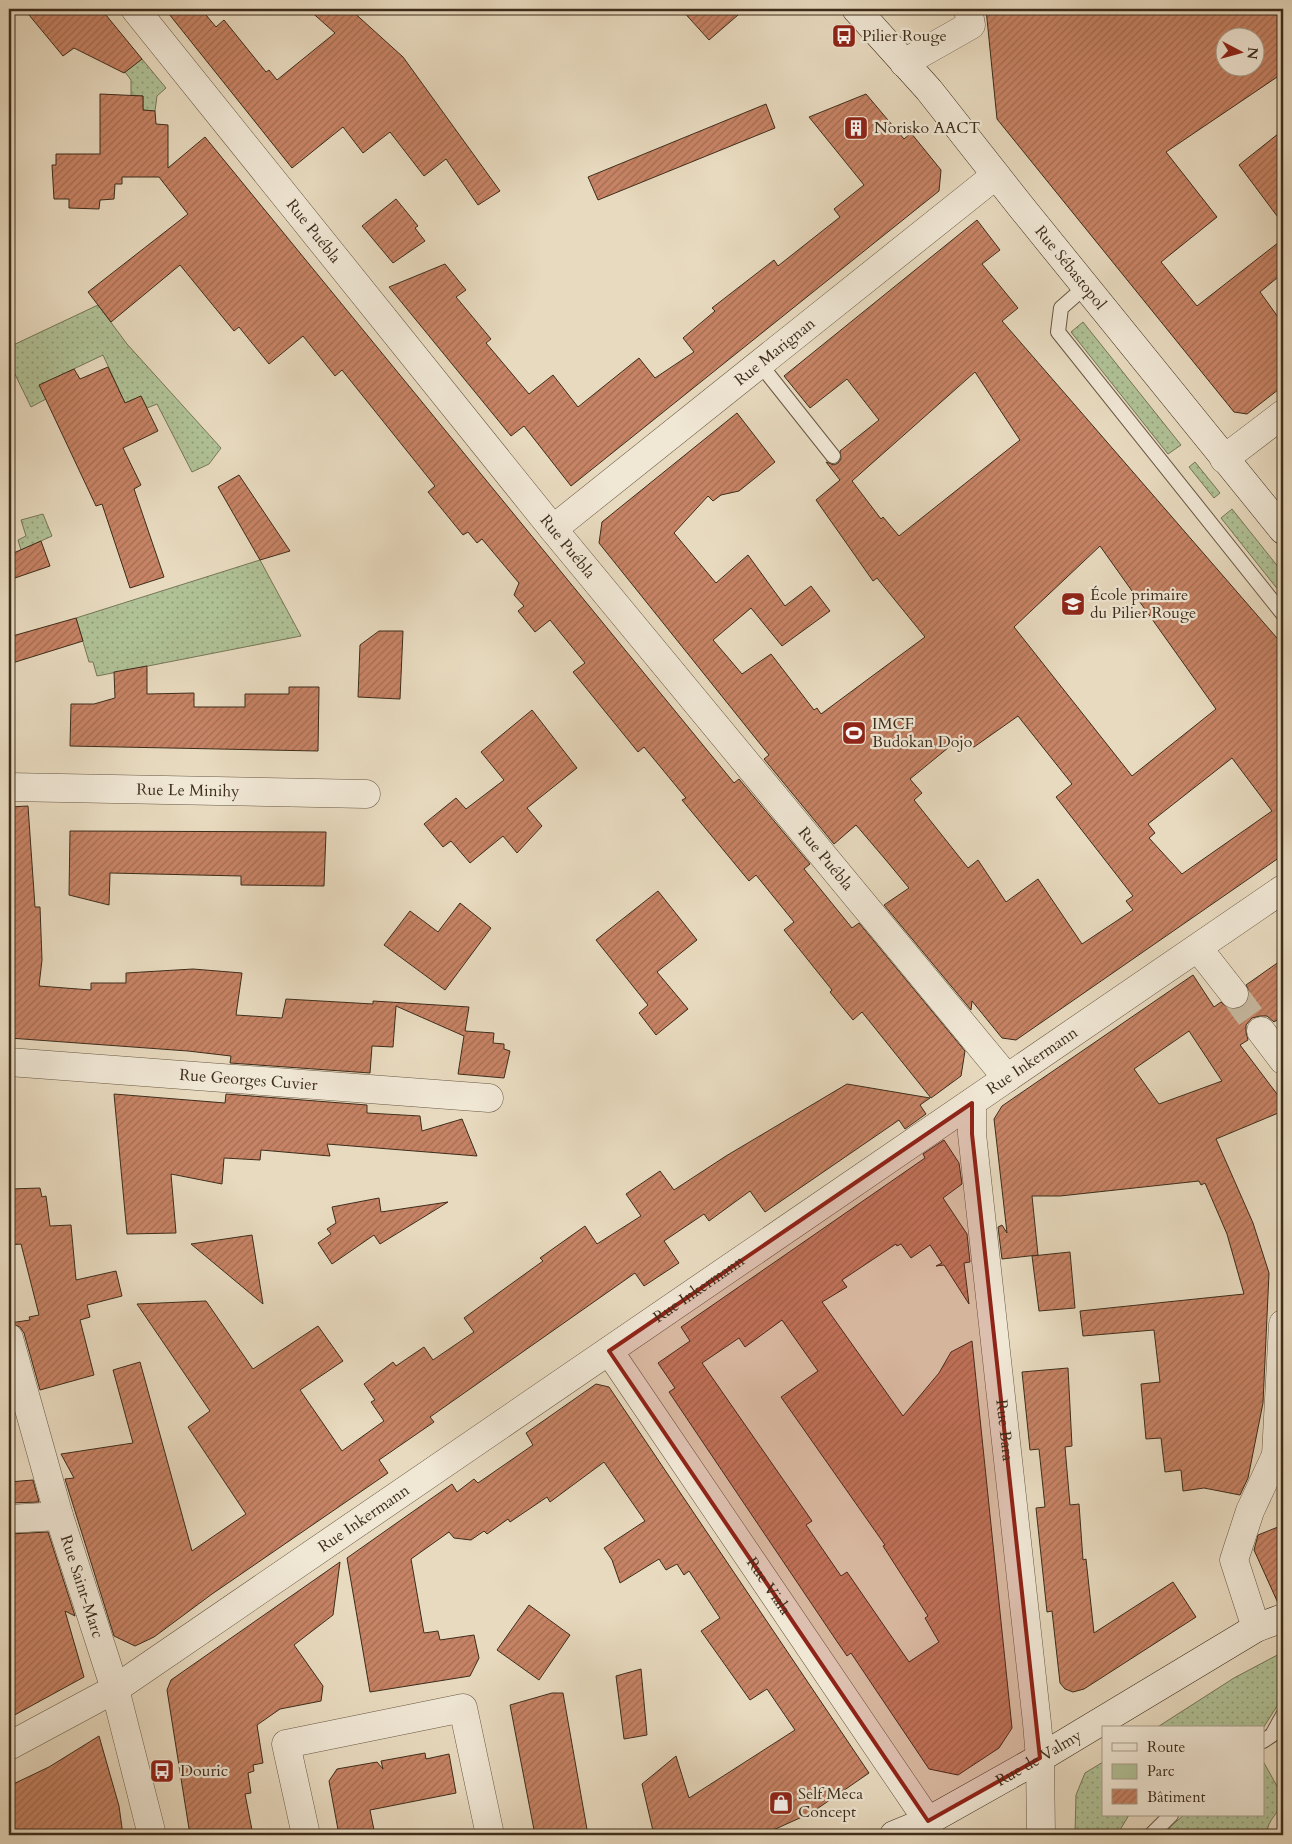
<svg xmlns="http://www.w3.org/2000/svg" width="1292" height="1844" font-family="Cardo,serif">
  <defs>
    <pattern id="green-dots" width="8" height="8" patternUnits="userSpaceOnUse" patternTransform="scale(1.25)"><rect width="8" height="8" fill="#b0c196"/><path d="M2 2h.1M6 6h.1" fill="none" stroke="#909d7a" stroke-width="1.8" stroke-linecap="round"/></pattern>
    <pattern id="building-hatch" width="6" height="6" patternUnits="userSpaceOnUse" patternTransform="scale(1.25)"><rect width="6" height="6" fill="#c78365"/><path d="M-1 1l2-2M0 6l6-6M5 7l2-2" fill="none" stroke="#a36c52"/></pattern>
  </defs>
  <rect width="100%" height="100%" fill="#e8dabf"/>
  <filter id="stains"><feTurbulence type="fractalNoise" baseFrequency=".004" numOctaves="4"/><feColorMatrix values="0 0 0 0 .2 0 0 0 0 .09 0 0 0 0 .02 0 0 0 .5 -.17"/></filter>
  <radialGradient id="worn" r=".72"><stop offset=".6" stop-color="#630" stop-opacity="0"/><stop offset="1" stop-color="#630" stop-opacity=".3"/></radialGradient>
  <!-- green -->
  <g fill="url(#green-dots)" stroke="#767758">
    <polygon points="142,59 166,88 157,96 155,111 143,110 143,96 131,95 131,80 125,72"/>
    <polygon points="98,305 127,344 221,448 209,464 192,472 157,404 147,408 141,396 125,403 103,355 40,385 46,399 31,407 9,362 9,347"/>
    <polygon points="1083,322 1181,445 1168,454 1071,332"/>
    <polygon points="1195,462 1220,493 1214,498 1189,467"/>
    <polygon points="1232,509 1283,573 1283,596 1221,518"/>
    <polygon points="43,514 52,536 21,550 18,540 26,536 21,520"/>
    <polygon points="260,560 301,636 97,676 93,662 89,662 76,618"/>
    <polygon points="1283,1652 1283,1697 1263,1728 1156,1728 1234,1678"/>
    <path d="M1263 1761 1283 1797C1283 1812 1266 1818 1267 1835H1165L1171 1826 1184 1815H1263Z"/>
    <polygon points="1103,1762 1103,1815 1129,1815 1117,1835 1075,1835 1076,1795 1085,1773"/>
  </g>
  <!-- building -->
  <g fill="url(#building-hatch)" stroke="#3d2d1b" fill-rule="evenodd">
    <polygon points="24,9 101,9 142,59 124,73 74,48 63,56"/>
    <polygon points="165,9 201,9 216,27 224,20 266,72 269,70 277,80 335,33 308,9 350,9 403,57 500,191 478,205 446,159 424,176 390,132 363,153 343,127 292,168"/>
    <polygon points="681,9 745,9 709,40"/>
    <path d="M986 9H1283V73L1166 152 1217 217 1161 262 1197 306 1283 239V273L1260 292 1283 324V386L1247 414 1234 412 997 119ZM1224 38H1254V68H1224Z"/>
    <polygon points="100,94 143,96 143,110 155,111 156,124 168,125 168,168 205,137 734,783 739,779 810,864 804,869 852,928 859,923 965,1051 961,1076 931,1098 862,1012 853,1020 830,992 832,990 784,930 794,922 756,875 749,881 682,800 686,798 644,747 638,752 573,672 585,663 550,620 535,632 518,611 524,606 514,595 519,583 482,539 477,543 468,532 463,535 428,492 435,486 342,370 335,376 303,336 269,364 239,327 234,331 180,265 111,322 88,292 188,214 159,177 122,177 122,184 115,184 114,199 100,200 99,209 69,208 69,199 54,199 52,165 56,165 56,154 100,154"/>
    <polygon points="866,94 904,139 911,133 941,170 939,191 571,486 524,426 511,436 389,287 445,264 466,290 456,297 491,339 486,343 529,394 553,375 578,407 639,358 655,378 694,352 683,338 715,311 712,308 774,260 778,266 840,217 834,209 864,185 809,117"/>
    <polygon points="766,104 775,128 598,200 588,177"/>
    <polygon points="1283,130 1283,224 1239,165"/>
    <polygon points="396,199 418,226 415,228 425,241 393,263 362,226"/>
    <path d="M977 220 1000 250 982 264 1018 308 1002 321 1283 645V855L1016 1040 1002 1038 972 1001 971 1010 884 905 909 888 885 859 856 825 834 844 764 759 769 755 599 543 602 522 737 413 775 462 739 491 721 495 713 501 708 496 674 533 716 583 748 555 785 606 811 586 830 611 782 646 751 608 713 640 742 674 771 654 814 710 817 708 821 714 925 637 877 578 873 581 816 500 840 480 826 462 834 465 838 463 841 459 840 451 879 420 847 379 810 408 784 376ZM975 372 1020 440 899 536 883 517 881 519 852 481ZM1100 546 1216 709 1132 776 1014 627ZM1018 716 1072 784 1056 797 1133 896 1126 901 1133 910 1082 944 1038 879 1006 902 978 860 968 868 914 800 922 793 910 779 954 743 974 747ZM1232 758 1272 811 1182 874 1149 838 1155 833 1148 824Z"/>
    <polygon points="108,367 125,403 141,396 158,431 123,448 141,485 134,489 164,577 130,588 102,504 96,506 39,385 74,369 80,379"/>
    <polygon points="239,475 290,551 260,560 218,487"/>
    <polygon points="41,541 50,566 9,580 9,555"/>
    <polygon points="76,618 83,641 9,664 9,637"/>
    <polygon points="379,631 403,631 400,699 358,697 360,645"/>
    <polygon points="147,666 147,694 194,693 194,707 245,707 245,694 289,694 289,687 319,687 318,751 70,746 71,704 94,704 115,698 114,672"/>
    <polygon points="532,710 577,768 527,808 542,826 517,853 503,836 470,863 451,841 443,847 424,824 456,798 466,809 504,780 481,752"/>
    <polygon points="28,806 35,907 40,907 42,960 39,986 91,990 91,983 126,983 126,973 193,969 242,973 236,1015 282,1018 286,999 373,1004 373,1001 469,1007 465,1031 494,1033 493,1043 504,1044 504,1049 510,1051 504,1078 458,1074 464,1036 396,1006 393,1047 372,1046 370,1073 230,1063 231,1056 188,1051 9,1038 9,807"/>
    <polygon points="70,831 326,832 324,886 241,885 241,876 110,873 109,905 69,895"/>
    <polygon points="658,891 697,940 657,972 688,1009 656,1035 639,1013 648,1005 596,940"/>
    <polygon points="460,903 491,928 445,990 384,945 410,911 438,932"/>
    <path d="M1283 959V1016L1274 1022 1267 1016H1260L1252 1018 1246 1025V1032L1248 1040 1240 1045 1283 1102V1111L1216 1139 1253 1223 1269 1273 1263 1403 1248 1478 1240 1495 1204 1488 1183 1491 1181 1470 1165 1472 1161 1438 1146 1439 1141 1384 1160 1382 1154 1330 1083 1336 1080 1311 1244 1294 1227 1234 1205 1183 1201 1185 1199 1181 1060 1196H1032L1038 1255 1002 1259 998 1227 1002 1225 1007 1233 994 1119 1002 1106 1193 975 1214 1007 1221 1002 1228 1008 1237 1009 1244 1006 1249 999V991L1246 985ZM1189 1031 1222 1081 1159 1104 1134 1069Z"/>
    <polygon points="847,1084 930,1098 920,1105 926,1114 905,1129 899,1120 765,1212 750,1191 709,1221 704,1214 664,1241 679,1263 644,1286 635,1273 430,1417 434,1422 379,1460 388,1473 212,1594 154,1637 135,1646 114,1636 65,1479 74,1478 61,1454 133,1443 113,1370 140,1362 192,1551 246,1514 188,1427 210,1411 137,1304 206,1301 253,1369 318,1326 343,1361 300,1390 342,1451 384,1421 371,1402 375,1400 364,1384 393,1362 396,1366 424,1347 433,1360 474,1332 464,1318 543,1261 540,1258 585,1226 597,1244 641,1216 626,1194 660,1171 674,1190 726,1156"/>
    <polygon points="114,1094 225,1103 226,1094 367,1105 367,1113 420,1116 422,1131 462,1119 477,1156 327,1144 330,1156 261,1150 260,1160 224,1158 222,1184 171,1174 176,1233 127,1234"/>
    <path d="M944 1140 959 1163 962 1184 943 1198 967 1234 970 1262 964 1263 969 1304 944 1265 936 1266 942 1263 930 1245 911 1258 901 1244 897 1246 896 1244 842 1280 847 1287 822 1302 903 1416 939 1373 951 1352 972 1341 1012 1728 999 1748 958 1775 929 1769 851 1653 847 1656 838 1643 669 1392 675 1388 658 1363 690 1341 681 1327 925 1158 923 1154ZM782 1320 818 1371 781 1397 885 1545 883 1546 928 1616 925 1618 939 1642 909 1662 847 1572 841 1576 806 1525 812 1521 702 1363 739 1338 745 1347Z"/>
    <polygon points="40,1188 42,1197 46,1196 50,1226 71,1225 76,1280 116,1271 122,1296 87,1305 90,1317 80,1320 94,1375 40,1390 24,1333 20,1327 10,1323 30,1320 29,1317 39,1315 21,1244 9,1245 9,1189"/>
    <polygon points="379,1198 381,1212 448,1202 380,1244 374,1235 332,1264 318,1243 331,1234 327,1229 336,1223 332,1207"/>
    <polygon points="252,1235 263,1304 191,1244"/>
    <polygon points="1070,1252 1075,1308 1039,1311 1032,1256"/>
    <polygon points="1068,1368 1072,1446 1065,1447 1070,1505 1079,1504 1083,1560 1086,1559 1094,1633 1173,1582 1196,1617 1084,1689 1073,1692 1065,1689 1060,1683 1052,1611 1047,1612 1036,1508 1045,1507 1039,1449 1030,1450 1022,1372"/>
    <polygon points="596,1384 609,1387 869,1773 811,1813 762,1835 654,1835 642,1784 676,1756 689,1798 795,1730 767,1689 750,1700 701,1631 720,1618 689,1571 684,1575 677,1564 666,1570 659,1559 620,1583 612,1560 604,1548 645,1521 604,1462 550,1502 547,1497 510,1522 508,1519 487,1534 484,1531 471,1540 454,1538 449,1532 411,1559 424,1633 438,1631 440,1640 474,1635 479,1658 470,1676 370,1692 347,1558 452,1484 457,1492 474,1479 478,1483 533,1445 526,1433"/>
    <polygon points="33,1480 39,1502 9,1503 9,1482"/>
    <polygon points="1283,1525 1283,1603 1278,1603 1254,1550 1258,1535"/>
    <polygon points="48,1532 75,1616 65,1611 84,1677 9,1718 9,1534"/>
    <polygon points="340,1562 333,1615 294,1645 323,1686 321,1701 280,1709 257,1725 263,1763 253,1765 254,1771 248,1773 251,1793 245,1794 253,1835 190,1835 167,1690 171,1680"/>
    <polygon points="529,1605 570,1635 539,1680 497,1650"/>
    <polygon points="641,1669 647,1735 624,1739 616,1676"/>
    <polygon points="552,1693 563,1693 588,1835 535,1835 510,1705"/>
    <polygon points="99,1736 119,1806 123,1835 9,1835 9,1786 49,1767"/>
    <polygon points="425,1753 426,1759 449,1754 456,1793 370,1810 375,1835 339,1835 329,1781 337,1769 377,1762 383,1769 381,1761"/>
  </g>
  <g fill="none" stroke-linecap="round" stroke-linejoin="round">
    <!-- minor-tunnel -->
    <polyline stroke="#c6b79e" stroke-width="28" stroke-dasharray="28 14" stroke-linecap="butt" points="1234,994 1261,1031"/>
    <defs>
      <g id="service">
        <polyline points="1086,286 1061,308 1058,332 1283,614"/>
        <polyline points="760,364 833,456"/>
        <polyline points="1263,1741 1272,1735 1283,1715"/>
        <polyline points="1151,1835 1171,1815"/>
      </g>
      <g id="minor">
        <path id="s1" d="M135 9 553 529 1007 1078"/>
        <polyline points="904,63 971,25 968,9"/>
        <polyline points="1224,459 1283,414"/>
        <path id="s2" d="M553 529 996 175"/>
        <path id="s3" d="M9 787 366 794"/>
        <polyline points="1198,948 1234,994"/>
        <polyline points="1261,1031 1283,1060"/>
        <path id="s4" d="M9 1062 489 1098"/>
        <path id="s5" d="M972 1103V1134L1037 1723 1040 1758 1041 1835"/>
        <path id="s6" d="M609 1351 928 1821"/>
        <polyline points="1276,1455 1283,1324"/>
        <polyline points="9,1519 59,1516"/>
        <polyline points="1256,1628 1234,1560 1250,1511 1276,1455 1283,1454"/>
        <path id="s7" d="M9 1746 115 1689 1283 889"/>
        <polyline points="306,1835 286,1744 463,1708 490,1835"/>
      </g>
      <g id="tertiary">
        <path id="s8" d="M9 1338 59 1516 115 1689 152 1835"/>
      </g>
      <g id="secondary">
        <path id="s9" d="M856 9 929 90 1022 208 1283 530"/>
        <path id="s10" d="M894 1835 928 1821 1040 1758 1256 1628 1283 1618"/>
      </g>
    </defs>
    <!-- service casing -->
    <use href="#service" stroke="#685844" stroke-width="16"/>
    <!-- minor casing -->
    <use href="#minor" stroke="#685844" stroke-width="29"/>
    <!-- tertiary casing -->
    <use href="#tertiary" stroke="#685844" stroke-width="29"/>
    <!-- secondary casing -->
    <use href="#secondary" stroke="#3d2d1b" stroke-width="29"/>
    <!-- service -->
    <use href="#service" stroke="#f0e7d5" stroke-width="14"/>
    <!-- minor -->
    <use href="#minor" stroke="#f0e7d5" stroke-width="28"/>
    <!-- tertiary -->
    <use href="#tertiary" stroke="#f0e7d5" stroke-width="28"/>
    <!-- secondary -->
    <use href="#secondary" stroke="#f0e7d5" stroke-width="28"/>
  </g>
  <!-- marked area -->
  <path fill="#8f2418" fill-opacity="0.2" stroke="#8f2418" stroke-width="4" stroke-linejoin="round" d="M972 1103V1134L1040 1758 928 1821 609 1351Z"/>
  <!-- icons -->
  <defs>
    <symbol id="bus-square" viewBox="-11 -11 22 22"><rect x="-9" y="-9" width="18" height="18" rx="4" fill="#8f2418" stroke="#f0e7d5"/><path d="M-5-6H5V4H4V6H2V4H-2V6H-4V4H-5ZM-3.5-4V0h7V-4ZM-3.5 1.2v1.5H-2V1.2ZM2 1.2v1.5H3.5V1.2Z" fill="#fff"/></symbol>
    <symbol id="building-square" viewBox="-11 -11 22 22"><rect x="-9" y="-9" width="18" height="18" rx="4" fill="#8f2418" stroke="#f0e7d5"/><path d="M-4-6H4V6H1V3H-1V6H-4ZM-2.5-4.3h1.7v1.8h-1.7ZM.8-4.3h1.7v1.8H.8ZM-2.5-1h1.7V.8h-1.7ZM.8-1h1.7V.8H.8Z" fill="#fff"/></symbol>
    <symbol id="school-square" viewBox="-11 -11 22 22"><rect x="-9" y="-9" width="18" height="18" rx="4" fill="#8f2418" stroke="#f0e7d5"/><path d="M0-5L7-2L0 1L-7-2ZM-4 1L0 2.5L4 1V4Q0 6-4 4Z" fill="#fff"/></symbol>
    <symbol id="stadium-square" viewBox="-11 -11 22 22"><rect x="-9" y="-9" width="18" height="18" rx="4" fill="#8f2418" stroke="#f0e7d5"/><path d="M0-5a6.5 5 0 1 0 0 10a6.5 5 0 1 0 0-10ZM-3.5-1.8h7v3.6h-7Z" fill="#fff"/></symbol>
    <symbol id="shop-square" viewBox="-11 -11 22 22"><rect x="-9" y="-9" width="18" height="18" rx="4" fill="#8f2418" stroke="#f0e7d5"/><path d="M-5-2.5h2.3a2.7 3.5 0 0 1 5.4 0H5L5.5 6h-11ZM-1.5-2.5h3a1.5 2.3 0 0 0-3 0Z" fill="#fff"/></symbol>
  </defs>
  <g fill-rule="evenodd">
    <use href="#bus-square" x="830" y="22" width="28" height="28"/>
    <use href="#building-square" x="842" y="114" width="28" height="28"/>
    <use href="#school-square" x="1059" y="590" width="28" height="28"/>
    <use href="#stadium-square" x="840" y="719" width="28" height="28"/>
    <use href="#bus-square" x="148" y="1757" width="28" height="28"/>
    <use href="#shop-square" x="767" y="1789" width="28" height="28"/>
  </g>
  <g text-anchor="middle" dominant-baseline="central" stroke-width="4.5" stroke-linejoin="round" paint-order="stroke">
    <!-- poi labels -->
    <g font-size="16" fill="#3d2d1b" stroke="#f0e7d5" text-anchor="start">
      <text x="862" y="36">Pilier Rouge</text>
      <text x="874" y="128">Norisko AACT</text>
      <text x="1090" y="595">École primaire<tspan x="1090" dy="18">du Pilier Rouge</tspan></text>
      <text x="872" y="724">IMCF<tspan x="872" dy="18">Budokan Dojo</tspan></text>
      <text x="180" y="1771">Douric</text>
      <text x="798" y="1794">Self Meca<tspan x="798" dy="18">Concept</tspan></text>
    </g>
    <!-- street labels -->
    <g font-size="16" fill="#3d2d1b" stroke="#f0e7d5">
      <text stroke="none"><textPath href="#s1" startOffset="285">Rue Puébla</textPath></text>
      <text stroke="none"><textPath href="#s9" startOffset="336">Rue Sébastopol</textPath></text>
      <text stroke="none"><textPath href="#s2" startOffset="284">Rue Marignan</textPath></text>
      <text stroke="none"><textPath href="#s1" startOffset="690">Rue Puébla</textPath></text>
      <text stroke="none"><textPath href="#s3" startOffset="179">Rue Le Minihy</textPath></text>
      <text stroke="none"><textPath href="#s1" startOffset="1095">Rue Puébla</textPath></text>
      <text stroke="none"><textPath href="#s7" startOffset="1232">Rue Inkermann</textPath></text>
      <text stroke="none"><textPath href="#s4" startOffset="240">Rue Georges Cuvier</textPath></text>
      <text stroke="none"><textPath href="#s7" startOffset="828">Rue Inkermann</textPath></text>
      <text stroke="none"><textPath href="#s5" startOffset="329">Rue Bara</textPath></text>
      <text stroke="none"><textPath href="#s7" startOffset="422">Rue Inkermann</textPath></text>
      <text stroke="none"><textPath href="#s6" startOffset="284">Rue Viala</textPath></text>
      <text stroke="none"><textPath href="#s8" startOffset="259">Rue Saint-Marc</textPath></text>
      <text stroke="none"><textPath href="#s10" startOffset="164">Rue de Valmy</textPath></text>
    </g>
  </g>
  <!-- margin -->
  <rect width="1292" height="1844" fill="none" stroke="#e8dabf" stroke-width="30"/>
  <rect x="10" y="10" width="1272" height="1824" fill="none" stroke="#3d2d1b" stroke-width="2.5"/>
  <rect x="15" y="15" width="1262" height="1814" fill="none" stroke="#3d2d1b"/>
  <!-- legend -->
  <rect x="1102" y="1726" width="162" height="90" fill="#f0e7d5" stroke="#a89d8b"/>
  <rect x="1112" y="1743" width="25" height="8" fill="#f0e7d5" stroke="#a89d8b"/>
  <text x="1147" y="1752" font-size="15" fill="#3d2d1b">Route</text>
  <rect x="1112" y="1764" width="25" height="15" fill="#b0c196" stroke="#a89d8b"/>
  <text x="1147" y="1776" font-size="15" fill="#3d2d1b">Parc</text>
  <rect x="1112" y="1789" width="25" height="15" fill="url(#building-hatch)" stroke="#a89d8b"/>
  <text x="1147" y="1802" font-size="15" fill="#3d2d1b">Bâtiment</text>
  <!-- north arrow -->
  <g transform="translate(1240 52) rotate(96)"><circle r="24" fill="#f0e7d5" stroke="#a89d8b"/>
  <path d="M0-4L9 19L0 12L-9 19Z" fill="#8f2418"/>
  <text y="-8" font-size="14" font-weight="bold" text-anchor="middle" fill="#3d2d1b">N</text>
  </g>
  <rect width="100%" height="100%" filter="url(#stains)"/>
  <rect width="100%" height="100%" fill="url(#worn)"/>
</svg>
